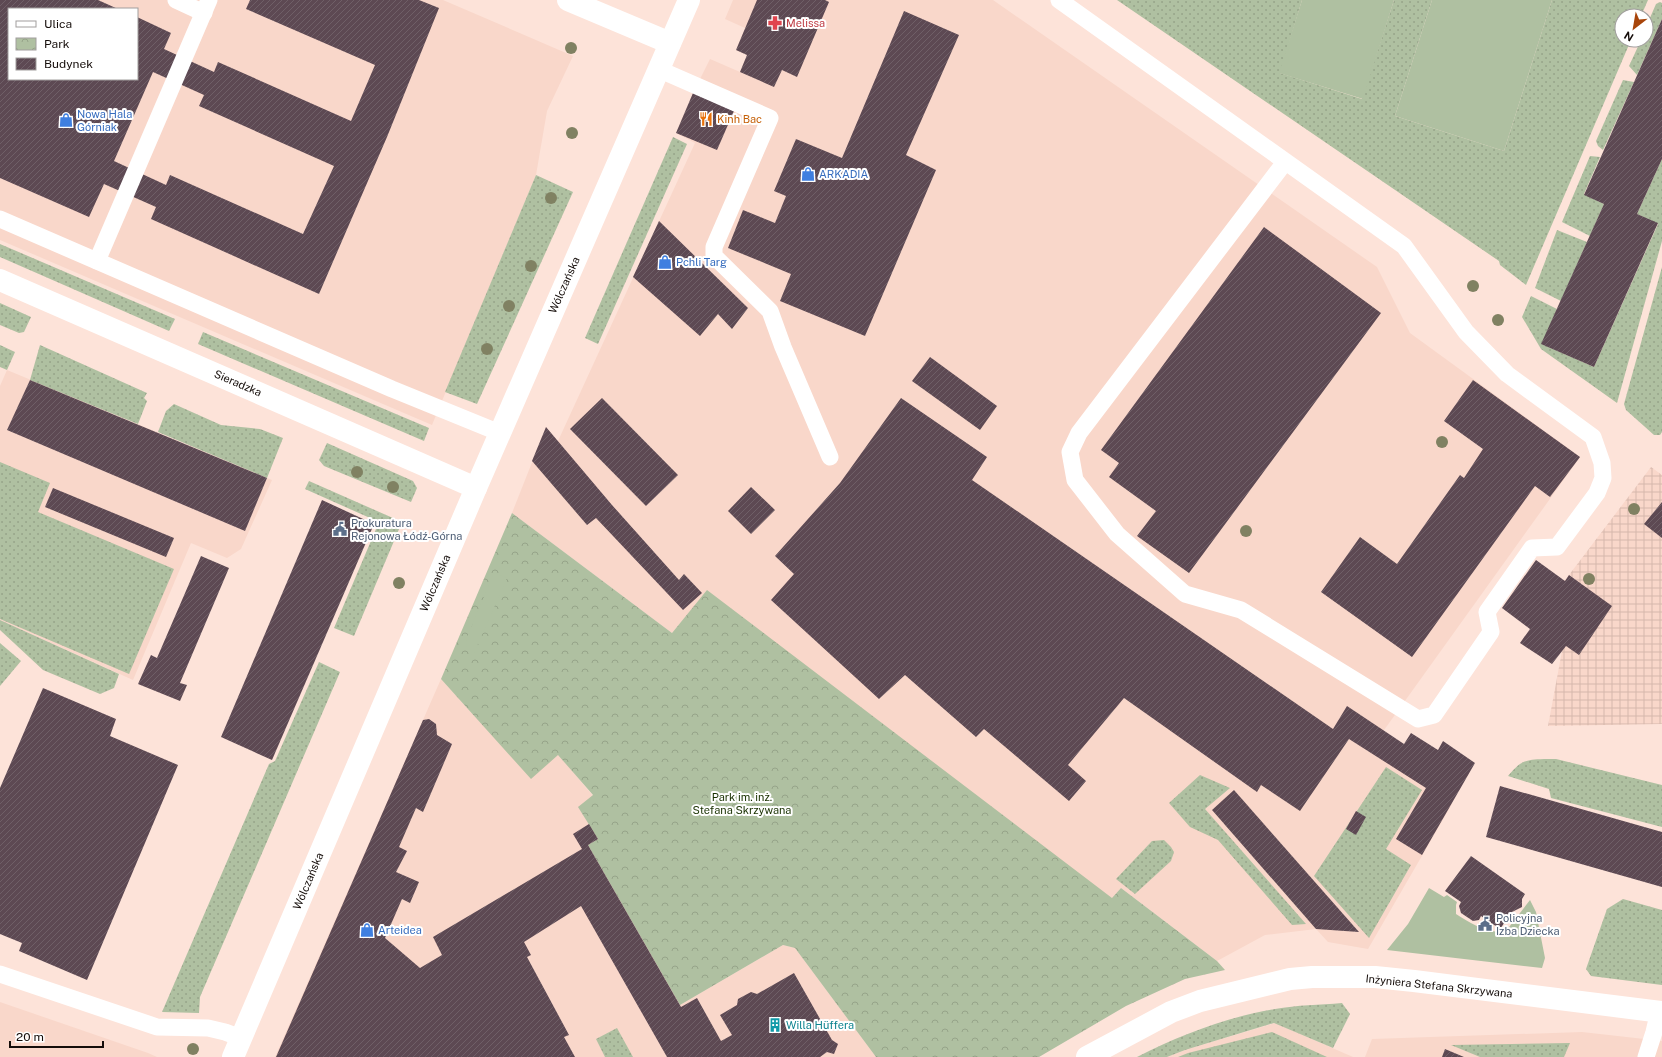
<svg xmlns="http://www.w3.org/2000/svg" width="1662" height="1057" font-family="'Public Sans',sans-serif">
  <defs>
    <pattern id="industrial-grid" width="8" height="8" patternUnits="userSpaceOnUse"><rect width="8" height="8" fill="#f9d7ca"/><path d="M0 4h8M4 0v8" fill="none" stroke="#d5b7ac"/></pattern>
    <pattern id="grass-dots" width="8" height="8" patternUnits="userSpaceOnUse"><rect width="8" height="8" fill="#afc0a1"/><path d="M2 2h.1M6 6h.1" fill="none" stroke="#96a489" stroke-width="1.8" stroke-linecap="round"/></pattern>
    <pattern id="park-crowns" width="20" height="18" patternUnits="userSpaceOnUse"><rect width="20" height="18" fill="#afc0a1"/><path d="M2 6a3 3 0 1 1 6 0M12 15a3 3 0 1 1 6 0" fill="none" stroke="#96a489"/></pattern>
    <pattern id="building-hatch" width="6" height="6" patternUnits="userSpaceOnUse"><rect width="6" height="6" fill="#5d4953"/><path d="M-1 1l2-2M0 6l6-6M5 7l2-2" fill="none" stroke="#6f5f67"/></pattern>
  </defs>
  <rect width="100%" height="100%" fill="#fde3d9"/>
  <!-- built -->
  <g fill="#f9d7ca" fill-rule="evenodd">
    <path d="M0 0H443L573 56 547 111 536 175 432 425 0 240ZM9 9H137V79H9Z"/>
    <polygon points="733,0 993,0 1377,267 1410,333 1580,457 1369,751 1452,804 1368,949 1328,942 1316,929 1265,935 1217,961 1121,888 1112,899 707,591 672,633 512,513 546,427 558,441 695,143 676,133 693,93 710,59 740,72 747,55 736,50 745,28 725,19"/>
    <polygon points="7,370 272,480 241,549 227,558 191,543 133,680 0,620 0,386"/>
    <polygon points="441,679 531,778 558,754 593,796 598,839 588,845 680,1005 783,945 795,948 876,1057 275,1057"/>
    <polygon points="0,1002 148,1053 157,1057 0,1057"/>
    <polygon points="1275,1023 1353,1057 1167,1057 1185,1050"/>
    <polygon points="1582,1032 1662,1041 1662,1057 1365,1057 1372,1039"/>
  </g>
  <!-- industrial -->
  <polygon fill="url(#industrial-grid)" points="1651,467 1662,475 1662,724 1548,726 1562,651 1520,643 1569,575"/>
  <!-- grass -->
  <g fill="url(#grass-dots)">
    <polygon points="1117,0 1302,0 1280,73 1362,99 1394,0 1432,0 1395,116 1504,151 1552,0 1648,0 1641,16 1622,16 1622,40 1631,40 1526,285 1500,265 1499,261"/>
    <polygon points="1660,2 1662,3 1662,19 1637,75 1629,66 1641,40 1646,40 1646,27 1656,4"/>
    <polygon points="1623,80 1634,82 1603,150 1598,146 1596,141"/>
    <polygon points="673,137 687,144 598,344 585,338"/>
    <polygon points="1590,156 1600,157 1584,194 1604,204 1590,236 1562,222"/>
    <polygon points="1662,159 1662,241 1617,403 1541,349 1522,317 1531,296 1557,309 1542,344 1594,367 1658,224 1637,214"/>
    <polygon points="536,175 573,192 477,404 445,392"/>
    <polygon points="1557,230 1587,242 1561,301 1535,288"/>
    <polygon points="0,244 175,319 169,331 0,257"/>
    <polygon points="1662,267 1662,432 1660,435 1654,435 1626,410 1624,404"/>
    <polygon points="0,303 31,317 24,332 19,333 0,325"/>
    <polygon points="203,332 429,428 424,441 198,344"/>
    <polygon points="0,345 15,352 7,370 0,367"/>
    <polygon points="40,345 147,393 144,398 147,401 138,424 30,380"/>
    <polygon points="174,404 221,425 260,429 283,438 267,478 158,432 166,411"/>
    <polygon points="327,443 413,481 417,488 411,502 324,466 319,460"/>
    <polygon points="0,462 50,483 38,512 174,569 129,674 0,619"/>
    <polygon points="309,481 402,522 354,636 334,628 379,522 305,489"/>
    <polygon points="0,620 119,674 114,688 100,694 43,670 0,630"/>
    <polygon points="0,643 21,661 0,686"/>
    <polygon points="319,662 340,672 200,997 199,1013 162,1012 269,764 275,761"/>
    <path d="M1544 759H1556L1662 785V827L1551 798 1549 789 1508 776C1521 761 1523 760 1544 759Z"/>
    <polygon points="1386,767 1422,790 1386,849 1411,865 1369,938 1314,876"/>
    <polygon points="1200,775 1230,788 1205,809 1306,924 1292,925 1218,840 1190,827 1169,803"/>
    <polygon points="1164,840 1171,847 1174,852 1171,861 1135,894 1116,879 1152,841"/>
    <polygon points="1623,899 1662,910 1662,985 1591,976 1586,969 1607,909"/>
    <path d="M1342 1003 1350 1014 1333 1048 1274 1023 1185 1050 1167 1057H1137C1180 1035 1227 1017 1275 1009 1297 1005 1320 1005 1342 1003Z"/>
    <polygon points="617,1028 633,1057 605,1057 596,1039"/>
    <polygon points="1272,1032 1327,1057 1178,1057 1188,1053"/>
    <polygon points="1570,1043 1564,1057 1480,1057 1451,1045"/>
  </g>
  <!-- park -->
  <polygon fill="url(#park-crowns)" points="512,513 672,633 707,590 1112,898 1121,888 1217,961 1225,970 1185,979 1126,1006 1039,1057 876,1057 795,948 783,945 680,1005 588,845 598,839 578,807 593,795 558,755 531,779 441,679"/>
  <!-- garden -->
  <g fill="#afc0a1">
    <polygon points="1302,0 1394,0 1363,99 1279,73"/>
    <polygon points="1432,0 1552,0 1504,151 1395,116"/>
    <polygon points="494,573 507,578 474,653 466,647 467,637"/>
    <path d="M1429 888 1444 897 1447 895 1457 902 1456 905V914C1470 923 1489 935 1506 931L1530 900 1536 912 1545 958 1542 968 1387 950 1408 924Z"/>
  </g>
  <!-- building -->
  <g fill="url(#building-hatch)" fill-rule="evenodd">
    <path d="M0 0H98L118 9H9V79H137V17L171 33 164 49 214 72 218 62 351 121 375 65 246 9 250 0H419L439 8 387 137 319 294 151 219 156 207 104 184 89 217 0 178ZM153 72 204 95 199 106 334 166 303 234 170 175 166 185 114 161Z"/>
    <polygon points="757,0 825,0 829,2 797,77 782,70 774,87 740,72 747,55 736,50"/>
    <polygon points="904,11 959,35 906,155 936,170 865,336 780,301 791,274 728,248 743,210 775,223 786,196 774,191 796,139 842,158"/>
    <polygon points="1662,19 1662,159 1637,214 1658,223 1594,367 1541,344 1604,204 1584,195"/>
    <polygon points="693,93 734,111 717,150 676,133"/>
    <polygon points="659,221 748,308 732,329 718,314 700,336 633,277"/>
    <polygon points="1264,227 1381,313 1189,573 1137,536 1156,511 1109,477 1119,463 1101,450"/>
    <polygon points="930,357 997,406 980,430 912,381"/>
    <polygon points="30,380 267,478 245,531 7,430"/>
    <polygon points="1473,380 1580,457 1550,497 1535,486 1412,657 1321,592 1360,537 1397,564 1460,475 1464,478 1483,449 1444,421"/>
    <polygon points="602,398 678,475 646,506 570,429"/>
    <polygon points="901,398 987,457 972,480 1333,729 1347,706 1404,744 1411,733 1438,750 1443,741 1475,763 1422,855 1396,839 1426,788 1349,739 1300,811 1261,785 1257,792 1124,698 1068,765 1086,781 1069,801 984,729 976,737 905,675 879,699 771,600 794,574 775,556 840,483"/>
    <polygon points="546,427 612,505 679,580 684,574 702,593 683,610 596,518 587,525 532,461"/>
    <polygon points="751,487 775,510 751,534 728,511"/>
    <polygon points="53,488 174,538 166,557 45,507"/>
    <polygon points="322,500 374,524 272,760 221,737"/>
    <polygon points="1662,502 1662,538 1644,524"/>
    <polygon points="201,556 229,568 180,683 187,685 180,701 138,684 151,655 157,658"/>
    <polygon points="1536,560 1565,581 1569,575 1612,606 1579,655 1566,646 1552,664 1520,643 1530,629 1502,608"/>
    <polygon points="43,688 116,719 110,736 178,765 87,980 19,951 22,943 0,934 0,788"/>
    <polygon points="429,719 436,724 437,735 452,744 423,812 416,808 399,847 407,851 396,872 419,882 410,903 402,899 385,938 420,968 442,955 433,937 582,849 573,834 589,824 598,839 588,845 681,1007 697,998 721,1041 732,1035 720,1015 737,1005 738,999 751,992 757,994 794,973 832,1040 838,1044 834,1054 827,1052 820,1057 667,1057 581,906 524,942 531,955 527,957 569,1035 564,1037 575,1057 276,1057 423,720"/>
    <polygon points="1500,786 1662,832 1662,887 1486,837"/>
    <polygon points="1234,790 1359,932 1316,929 1212,810"/>
    <polygon points="1356,811 1366,817 1356,835 1346,829"/>
    <polygon points="1471,856 1525,894 1522,899 1522,907 1512,912 1500,929 1481,916 1479,920 1473,921 1461,913 1459,906 1461,902 1445,891"/>
    <polygon points="1445,1049 1464,1057 1442,1057"/>
  </g>
  <g fill="none" stroke-linecap="round" stroke-linejoin="round">
    <!-- lane -->
    <g stroke="#fff" stroke-width="17">
      <polyline points="176,0 204,13"/>
      <polyline points="1059,0 1404,246 1466,332 1507,374 1593,437 1602,463 1603,478 1597,493 1557,547 1532,548 1487,612 1491,632 1434,715 1418,719 1241,610 1185,594 1117,534 1075,480 1070,452 1079,433 1285,162"/>
      <polyline points="658,69 770,118 714,247 714,256 770,311 783,347 830,457"/>
      <polyline points="0,219 392,389 500,433"/>
      <polyline points="97,261 209,0"/>
      <polyline points="0,974 157,1027 208,1028 225,1032 241,1038"/>
      <polyline points="1646,1057 1654,1032 1659,1011"/>
    </g>
    <!-- street -->
    <g stroke="#fff" stroke-width="22">
      <polyline points="568,0 670,43"/>
      <polyline points="0,280 476,488"/>
      <polyline points="1087,1057 1171,1012 1200,1001 1290,979 1312,977 1375,977 1414,981 1662,1012"/>
    </g>
    <!-- secondary -->
    <polyline stroke="#fff" stroke-width="22" points="233,1057 476,488 689,0"/>
  </g>
  <!-- trees -->
  <g fill="#808162">
    <circle cx="571" cy="48" r="6"/>
    <circle cx="572" cy="133" r="6"/>
    <circle cx="551" cy="198" r="6"/>
    <circle cx="531" cy="266" r="6"/>
    <circle cx="1473" cy="286" r="6"/>
    <circle cx="509" cy="306" r="6"/>
    <circle cx="1498" cy="320" r="6"/>
    <circle cx="487" cy="349" r="6"/>
    <circle cx="1442" cy="442" r="6"/>
    <circle cx="357" cy="472" r="6"/>
    <circle cx="393" cy="487" r="6"/>
    <circle cx="1634" cy="509" r="6"/>
    <circle cx="1246" cy="531" r="6"/>
    <circle cx="1589" cy="579" r="6"/>
    <circle cx="399" cy="583" r="6"/>
    <circle cx="193" cy="1049" r="6"/>
  </g>
  <!-- icons -->
  <defs>
    <symbol id="pharmacy-bare" viewBox="-9 -9 18 18"><path d="M-2-6h4v4h4v4h-4v4h-4v-4h-4v-4h4Z" fill="#e0444e" stroke="#fff" stroke-width="2.5" paint-order="stroke"/></symbol>
    <symbol id="restaurant-bare" viewBox="-9 -9 18 18"><path d="M-5-6h1v4h1v-4h1v4h1v-4h1v5L-1.5 .5V6h-2V.5L-5-1ZM5-6V6H3V1.5H1.5Q1.5-4 5-6Z" fill="#e8710a" stroke="#fff" stroke-width="2.5" paint-order="stroke"/></symbol>
    <symbol id="shop-bare" viewBox="-9 -9 18 18"><path d="M-5-2.5h2.3a2.7 3.5 0 0 1 5.4 0H5L5.5 6h-11ZM-1.5-2.5h3a1.5 2.3 0 0 0-3 0Z" fill="#3f7fe0" stroke="#fff" stroke-width="2.5" paint-order="stroke"/></symbol>
    <symbol id="civic-bare" viewBox="-9 -9 18 18"><path d="M-.6-6.5H3V-4.5H.6V-3L4-1V1h2V6H-6V1h2V-1L-.6-3ZM-1.2 2.5V6h2.4V2.5Z" fill="#5c6f8a" stroke="#fff" stroke-width="2.5" paint-order="stroke"/></symbol>
    <symbol id="building-bare" viewBox="-9 -9 18 18"><path d="M-4-6H4V6H1V3H-1V6H-4ZM-2.5-4.3h1.7v1.8h-1.7ZM.8-4.3h1.7v1.8H.8ZM-2.5-1h1.7V.8h-1.7ZM.8-1h1.7V.8H.8Z" fill="#0f9aa8" stroke="#fff" stroke-width="2.5" paint-order="stroke"/></symbol>
  </defs>
  <g fill-rule="evenodd">
    <use href="#pharmacy-bare" x="765" y="13" width="20" height="20"/>
    <use href="#restaurant-bare" x="696" y="109" width="20" height="20"/>
    <use href="#shop-bare" x="56" y="110" width="20" height="20"/>
    <use href="#shop-bare" x="798" y="164" width="20" height="20"/>
    <use href="#shop-bare" x="655" y="252" width="20" height="20"/>
    <use href="#civic-bare" x="330" y="519" width="20" height="20"/>
    <use href="#civic-bare" x="1475" y="914" width="20" height="20"/>
    <use href="#shop-bare" x="357" y="920" width="20" height="20"/>
    <use href="#building-bare" x="765" y="1015" width="20" height="20"/>
  </g>
  <g text-anchor="middle" dominant-baseline="central" stroke-width="4" stroke-linejoin="round" paint-order="stroke">
    <!-- health labels -->
    <g font-size="11" fill="#be3a42" stroke="#fff" text-anchor="start">
      <text x="786" y="23">Melissa</text>
    </g>
    <!-- shop labels -->
    <g font-size="11" fill="#366cbe" stroke="#fff" text-anchor="start">
      <text x="77" y="114">Nowa Hala<tspan x="77" dy="13">Górniak</tspan></text>
      <text x="819" y="174">ARKADIA</text>
      <text x="676" y="262">Pchli Targ</text>
      <text x="378" y="930">Arteidea</text>
    </g>
    <!-- food labels -->
    <g font-size="11" fill="#c56008" stroke="#fff" text-anchor="start">
      <text x="717" y="119">Kinh Bac</text>
    </g>
    <!-- street labels -->
    <g font-size="11" fill="#150d0a" stroke="#fff">
      <text transform="translate(564 285) rotate(-66)">Wólczańska</text>
      <text transform="translate(238 383) rotate(23)">Sieradzka</text>
      <text transform="translate(435 583) rotate(-67)">Wólczańska</text>
      <text transform="translate(308 881) rotate(-67)">Wólczańska</text>
      <text transform="translate(1439 986) rotate(6)">Inżyniera Stefana Skrzywana</text>
    </g>
    <!-- service labels -->
    <g font-size="11" fill="#4e5e75" stroke="#fff" text-anchor="start">
      <text x="351" y="523">Prokuratura<tspan x="351" dy="13">Rejonowa Łódź-Górna</tspan></text>
      <text x="1496" y="918">Policyjna<tspan x="1496" dy="13">Izba Dziecka</tspan></text>
    </g>
    <!-- park labels -->
    <g font-size="11" fill="#193100" stroke="#fff">
      <text x="742" y="797">Park im. inż.<tspan x="742" dy="13">Stefana Skrzywana</tspan></text>
    </g>
    <!-- culture labels -->
    <g font-size="11" fill="#0d838f" stroke="#fff" text-anchor="start">
      <text x="786" y="1025">Willa Hüffera</text>
    </g>
  </g>
  <!-- legend -->
  <rect x="8" y="8" width="130" height="72" fill="#ffffff" stroke="#a19e9d"/>
  <rect x="16" y="21" width="20" height="6" fill="#ffffff" stroke="#a19e9d"/>
  <text x="44" y="28" font-size="12" fill="#150d0a">Ulica</text>
  <rect x="16" y="38" width="20" height="12" fill="url(#park-crowns)" stroke="#a19e9d"/>
  <text x="44" y="48" font-size="12" fill="#150d0a">Park</text>
  <rect x="16" y="58" width="20" height="12" fill="url(#building-hatch)" stroke="#a19e9d"/>
  <text x="44" y="68" font-size="12" fill="#150d0a">Budynek</text>
  <!-- north arrow -->
  <g transform="translate(1634 28) rotate(211)"><circle r="19" fill="#ffffff" stroke="#a19e9d"/>
  <path d="M0-3L7 15L0 10L-7 15Z" fill="#a8450a"/>
  <text y="-6" font-size="11" font-weight="bold" text-anchor="middle" fill="#150d0a">N</text>
  </g>
  <!-- scale -->
  <path d="M10 1041v6h93v-6" fill="none" stroke="#150d0a" stroke-width="2"/>
  <text x="16" y="1041" font-size="12" fill="#150d0a" stroke="#ffffff" stroke-width="3" paint-order="stroke">20 m</text>
</svg>
